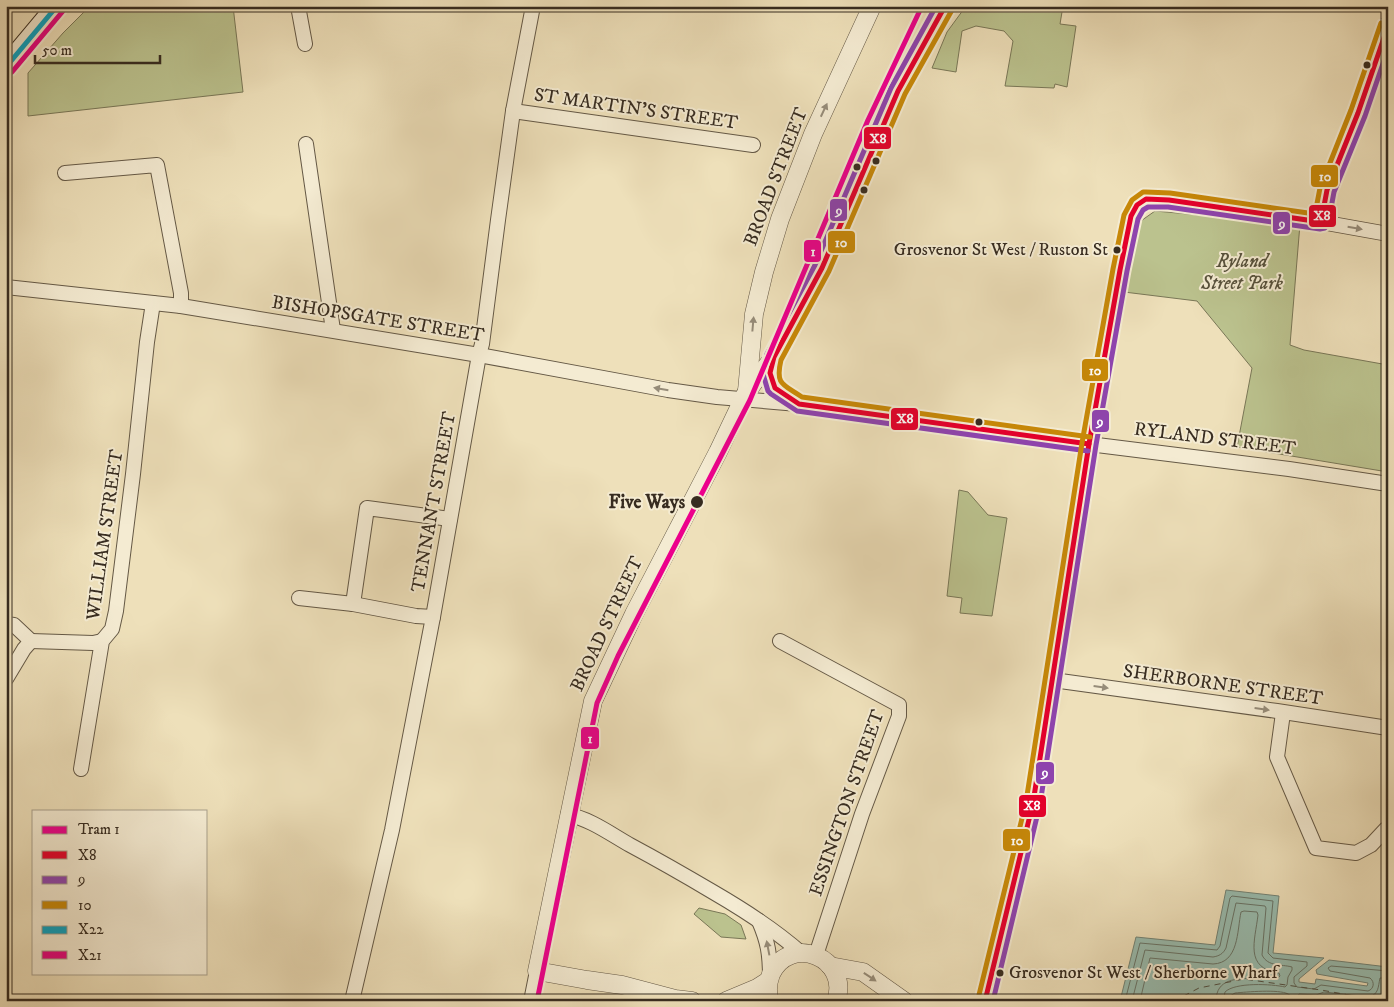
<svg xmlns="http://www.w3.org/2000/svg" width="1394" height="1007" font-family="'IM FELL DW Pica',serif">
  <rect width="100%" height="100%" fill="#eee0ba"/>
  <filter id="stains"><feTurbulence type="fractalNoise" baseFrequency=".004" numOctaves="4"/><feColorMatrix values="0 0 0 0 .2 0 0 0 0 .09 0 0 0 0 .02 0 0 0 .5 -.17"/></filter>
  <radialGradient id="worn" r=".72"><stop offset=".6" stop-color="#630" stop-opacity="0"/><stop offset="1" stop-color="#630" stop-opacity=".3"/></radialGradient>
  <!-- green -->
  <g fill="#bbc28e" stroke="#797757">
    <polygon points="90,6 233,6 243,92 28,116 28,73 63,33"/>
    <polygon points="966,6 1063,6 1060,24 1076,26 1067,87 1055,84 1054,88 1005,86 1013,41 1004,31 976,26 962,31 956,72 932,68 947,32"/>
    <polygon points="1155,211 1300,224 1290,345 1304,350 1388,365 1388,472 1237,447 1252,368 1197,301 1124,292 1138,223"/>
    <polygon points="959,490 968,492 988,515 1007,518 992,616 960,613 962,598 947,596"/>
    <polygon points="699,908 725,914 741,925 746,939 721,937 694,914"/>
  </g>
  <!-- water -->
  <polygon fill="#99bdb0" stroke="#728376" points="1226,890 1279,896 1273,953 1324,958 1299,979 1299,982 1315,984 1316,979 1367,986 1368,983 1317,974 1316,970 1329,960 1388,967 1388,1001 1299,1001 1274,996 1241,998 1216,1001 1120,1001 1136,937 1215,945"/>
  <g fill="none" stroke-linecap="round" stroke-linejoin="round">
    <!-- shore -->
    <g stroke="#687468" stroke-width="1">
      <path d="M1125 1001 1140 943 1217 950 1220 946 1230 898 1232 896 1273 901 1268 953 1273 958 1307 962V966L1294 977V983L1297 987 1314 989 1321 985 1368 991C1374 989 1375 982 1370 978L1330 971 1328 968 1331 966 1388 971"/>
      <path d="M1132 1001 1145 950 1213 957C1219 956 1223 954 1226 948L1236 903 1265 906 1266 908 1262 955C1268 967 1281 964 1292 967V970L1288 977 1287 985 1285 987C1272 984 1235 982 1225 992L1223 1001"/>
      <path d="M1140 1001 1150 958 1213 964C1239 963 1237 931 1241 912L1244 911 1257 912 1258 915C1255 941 1244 968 1279 973L1280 976 1278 978C1270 977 1262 978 1254 978 1237 979 1216 978 1216 1001"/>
      <path d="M1229 1001 1230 996 1235 993C1246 992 1279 989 1288 994 1292 996 1291 997 1292 1001"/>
      <path d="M1298 1001V996L1299 994 1316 995 1324 992 1369 997C1379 994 1378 987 1380 978H1388"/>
    </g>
    <!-- ferry -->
    <polyline stroke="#505044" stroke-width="1" stroke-dasharray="6 5" stroke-linecap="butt" points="1174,1001 1199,988 1244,979 1321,990 1383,1001"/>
    <defs>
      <g id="minor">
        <polyline points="298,6 305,44"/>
        <polyline points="513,111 753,145"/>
        <polyline points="306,144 333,330"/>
        <polyline points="65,173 157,165 181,293 181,306"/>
        <polyline points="1321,222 1388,234"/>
        <polyline points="6,287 181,306 479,355 668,390 717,397 798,404"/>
        <polyline points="1089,444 1289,469 1388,484"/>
        <polyline points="299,598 353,604 416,616 433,617"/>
        <polyline points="353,604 367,508 450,519"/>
        <polyline points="6,624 14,625 31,641"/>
        <polyline points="31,641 93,643 102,641"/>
        <polyline points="780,641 899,705 899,716 862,814 816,955"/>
        <polyline points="6,679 24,649 31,641"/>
        <polyline points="1053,680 1277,711 1388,728"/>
        <polyline points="1283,713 1277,757 1316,848 1356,853 1371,845 1386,829"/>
        <polyline points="81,769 102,641 112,629 116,611 133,474 147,342 153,303"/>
        <path d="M568 815C589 818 612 835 630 845 658 860 686 876 713 892 744 910 774 929 801 953"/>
        <path d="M759 921C768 942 770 954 770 978"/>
        <polyline points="352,1001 392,830 433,617 479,355 482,344 498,220 513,111 533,6"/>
        <polyline points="531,1001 537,971"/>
      </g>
      <g id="tertiary">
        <polyline points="774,357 770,373 775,388 799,404 1089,444"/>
        <polyline points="747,391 774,357 822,268 898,91 945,6"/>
        <polyline points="830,966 863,972 904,1001"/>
        <polyline points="692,1001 675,999 622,985 587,980 537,971 593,701 634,614 718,452 747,391 754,314 764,272 780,219 813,134 872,6"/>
        <polyline points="726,1001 757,988 768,981"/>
        <path d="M770 1001C767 993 768 982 771 974 790 933 851 958 836 1001"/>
        <polyline points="985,1001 1033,803 1089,444 1120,270 1131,216 1137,205 1146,199 1169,200 1321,222 1327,190 1358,113 1388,25"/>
      </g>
      <polyline id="secondary" points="6,67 57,6"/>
    </defs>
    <!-- minor casing -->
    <use href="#minor" stroke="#655946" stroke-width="16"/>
    <!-- tertiary casing -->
    <use href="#tertiary" stroke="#655946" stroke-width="19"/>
    <!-- secondary casing -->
    <use href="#secondary" stroke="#372c20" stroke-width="22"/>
    <!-- minor -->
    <use href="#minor" stroke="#f4ebd2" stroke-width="14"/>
    <!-- tertiary -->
    <use href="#tertiary" stroke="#f4ebd2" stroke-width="18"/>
    <!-- secondary -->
    <use href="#secondary" stroke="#f4ebd2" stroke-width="20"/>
    <defs>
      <g id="bus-1">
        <polyline points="945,6 898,91 822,268 774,357 770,373 775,388 799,404 1089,444"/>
        <polyline points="985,1001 1033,803 1089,444 1120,270 1131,216 1137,205 1146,199 1169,200 1321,222 1327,190 1358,113 1388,26"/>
      </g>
      <g id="bus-2">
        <polyline points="936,6 891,88 815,265 767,354 763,374 768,391 771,394 797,411 1088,451"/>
        <polyline points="993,1001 1040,804 1096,445 1127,271 1138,219 1143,210 1148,207 1168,207 1320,229 1325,228 1328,224 1334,192 1365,116 1388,49"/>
      </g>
      <g id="bus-3">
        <path d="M952 10 905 94 829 271 781 360C775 385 783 384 802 397L1090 437"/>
        <polyline points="978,999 1026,802 1082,443 1113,269 1124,215 1132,200 1143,192 1146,192 1170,193 1315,214 1320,188 1351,110 1381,23"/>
      </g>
      <polyline id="bus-4" points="6,67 57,6"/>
      <polyline id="bus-5" points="12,72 63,11"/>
    </defs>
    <!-- bus-1 casing -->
    <use href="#bus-1" stroke="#f4ebd2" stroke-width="9"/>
    <!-- bus-2 casing -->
    <use href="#bus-2" stroke="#f4ebd2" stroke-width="9"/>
    <!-- bus-3 casing -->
    <use href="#bus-3" stroke="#f4ebd2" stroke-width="9"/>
    <!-- bus-4 casing -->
    <use href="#bus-4" stroke="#f4ebd2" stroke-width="9"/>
    <!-- bus-5 casing -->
    <use href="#bus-5" stroke="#f4ebd2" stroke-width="9"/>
    <!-- bus-1 -->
    <use href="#bus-1" stroke="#e4002b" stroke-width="5"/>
    <!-- bus-2 -->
    <use href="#bus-2" stroke="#8e44ad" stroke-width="5"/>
    <!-- bus-3 -->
    <use href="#bus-3" stroke="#c78808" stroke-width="5"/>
    <!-- bus-4 -->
    <use href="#bus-4" stroke="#03a3c5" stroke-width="5"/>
    <!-- bus-5 -->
    <use href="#bus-5" stroke="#e5007d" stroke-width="5"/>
    <defs>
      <polyline id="tram-1" points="537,1001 597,703 618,656 750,400 868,120 922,6"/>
    </defs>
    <!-- tram-1 casing -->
    <use href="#tram-1" stroke="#f4ebd2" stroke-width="9"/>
    <!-- tram-1 -->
    <use href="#tram-1" stroke="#ec008c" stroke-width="5"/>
  </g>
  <!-- one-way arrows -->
  <defs><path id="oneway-solid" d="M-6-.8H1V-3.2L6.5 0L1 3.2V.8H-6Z" transform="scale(1.25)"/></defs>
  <g fill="#968c79">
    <use href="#oneway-solid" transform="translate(824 110) rotate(-65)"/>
    <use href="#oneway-solid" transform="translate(1355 228) rotate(10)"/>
    <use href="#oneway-solid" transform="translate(753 324) rotate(-85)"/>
    <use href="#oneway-solid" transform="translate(661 389) rotate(-170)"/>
    <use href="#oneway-solid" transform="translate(1101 687) rotate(8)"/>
    <use href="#oneway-solid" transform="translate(1262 709) rotate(8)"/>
    <use href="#oneway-solid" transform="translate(768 948) rotate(-101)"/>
    <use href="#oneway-solid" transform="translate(870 977) rotate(34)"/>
  </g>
  <!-- markers -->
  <g fill="#372c20" stroke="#f4ebd2" stroke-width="2">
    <circle cx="1367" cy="65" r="4.5"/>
    <circle cx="876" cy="161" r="4.5"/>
    <circle cx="857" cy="167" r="4.5"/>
    <circle cx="864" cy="190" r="4.5"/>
    <circle cx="1117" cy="250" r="4.5"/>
    <circle cx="979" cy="422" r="4.5"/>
    <circle cx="697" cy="502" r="7"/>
    <circle cx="1000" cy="973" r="4.5"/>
  </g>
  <g text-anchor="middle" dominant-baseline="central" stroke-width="4" stroke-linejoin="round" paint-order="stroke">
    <!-- bus labels -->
    <g font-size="18" fill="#372c20" stroke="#f4ebd2" text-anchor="end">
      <text x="1108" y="250">Grosvenor St West / Ruston St</text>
      <text x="1009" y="973" text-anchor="start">Grosvenor St West / Sherborne Wharf</text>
    </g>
    <!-- street labels -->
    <g font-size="19" fill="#372c20" stroke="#f4ebd2">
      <text transform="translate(636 109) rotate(8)">ST MARTIN'S STREET</text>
      <text transform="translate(776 177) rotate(-69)">BROAD STREET</text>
      <text transform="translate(378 319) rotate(9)">BISHOPSGATE STREET</text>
      <text transform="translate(1215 439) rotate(7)">RYLAND STREET</text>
      <text transform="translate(434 502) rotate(-80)">TENNANT STREET</text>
      <text transform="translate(105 535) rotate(-82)">WILLIAM STREET</text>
      <text transform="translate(607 624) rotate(-65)">BROAD STREET</text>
      <text transform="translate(1223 685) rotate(8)">SHERBORNE STREET</text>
      <text transform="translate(847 803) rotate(-71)">ESSINGTON STREET</text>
    </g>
    <!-- park labels -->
    <g font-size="19" font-style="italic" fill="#58523c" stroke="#f4ebd2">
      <text x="1242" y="261">Ryland<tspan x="1242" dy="22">Street Park</tspan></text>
    </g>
    <!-- stop labels -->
    <g font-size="19" font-weight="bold" fill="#372c20" stroke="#f4ebd2" text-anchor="end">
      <text x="685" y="502">Five Ways</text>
    </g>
  </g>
  <g stroke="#f4ebd2" stroke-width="2">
    <rect x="863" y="126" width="29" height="24" rx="5" fill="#e4002b"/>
    <rect x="1310" y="164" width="29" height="24" rx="5" fill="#c78808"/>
    <rect x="829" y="198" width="19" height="24" rx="5" fill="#8e44ad"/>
    <rect x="1308" y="204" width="29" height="24" rx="5" fill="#e4002b"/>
    <rect x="1272" y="211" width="19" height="24" rx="5" fill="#8e44ad"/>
    <rect x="827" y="230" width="29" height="24" rx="5" fill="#c78808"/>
    <rect x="803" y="239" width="19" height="24" rx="5" fill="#ec008c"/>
    <rect x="1081" y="358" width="28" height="24" rx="5" fill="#c78808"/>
    <rect x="890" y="407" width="29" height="24" rx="5" fill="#e4002b"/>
    <rect x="1091" y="409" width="19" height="24" rx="5" fill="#8e44ad"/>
    <rect x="580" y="726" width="20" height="24" rx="5" fill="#ec008c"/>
    <rect x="1035" y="761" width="20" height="24" rx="5" fill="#8e44ad"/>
    <rect x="1018" y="794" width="29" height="24" rx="5" fill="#e4002b"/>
    <rect x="1002" y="828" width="29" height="24" rx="5" fill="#c78808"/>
  </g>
  <g font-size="14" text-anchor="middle" font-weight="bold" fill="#fff">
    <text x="878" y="143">X8</text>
    <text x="1325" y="181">10</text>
    <text x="839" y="215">9</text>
    <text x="1322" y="220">X8</text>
    <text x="1282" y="228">9</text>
    <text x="841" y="247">10</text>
    <text x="813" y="256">1</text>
    <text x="1095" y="375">10</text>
    <text x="905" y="423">X8</text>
    <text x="1100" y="426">9</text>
    <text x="590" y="743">1</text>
    <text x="1045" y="777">9</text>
    <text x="1032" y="810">X8</text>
    <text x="1017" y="845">10</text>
  </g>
  <!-- margin -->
  <rect width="1394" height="1007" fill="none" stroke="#eee0ba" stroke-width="25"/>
  <rect x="8" y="8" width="1379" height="992" fill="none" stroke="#372c20" stroke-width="2.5"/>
  <rect x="12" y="12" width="1369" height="982" fill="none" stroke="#372c20"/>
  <!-- legend -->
  <rect x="32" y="810" width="175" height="165" fill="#f4ebd2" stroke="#a89f8b"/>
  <rect x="42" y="826" width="25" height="8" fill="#ec008c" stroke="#a89f8b"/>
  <text x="78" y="834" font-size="15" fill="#372c20">Tram 1</text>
  <rect x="42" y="851" width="25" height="8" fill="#e4002b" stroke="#a89f8b"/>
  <text x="78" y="860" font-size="15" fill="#372c20">X8</text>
  <rect x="42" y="876" width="25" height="8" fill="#8e44ad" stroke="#a89f8b"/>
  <text x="78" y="884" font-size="15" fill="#372c20">9</text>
  <rect x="42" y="901" width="25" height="8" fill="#c78808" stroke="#a89f8b"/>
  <text x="78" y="910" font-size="15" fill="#372c20">10</text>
  <rect x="42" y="926" width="25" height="8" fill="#03a3c5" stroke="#a89f8b"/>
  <text x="78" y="934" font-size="15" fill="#372c20">X22</text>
  <rect x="42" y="951" width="25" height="8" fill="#e5007d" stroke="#a89f8b"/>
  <text x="78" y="960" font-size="15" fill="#372c20">X21</text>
  <!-- scale -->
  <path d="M35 55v8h125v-8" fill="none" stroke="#372c20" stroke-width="2.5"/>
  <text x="42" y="55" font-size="15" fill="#372c20" stroke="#f4ebd2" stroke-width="4" paint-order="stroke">50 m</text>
  <rect width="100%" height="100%" filter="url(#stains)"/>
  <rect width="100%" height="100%" fill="url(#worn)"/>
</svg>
